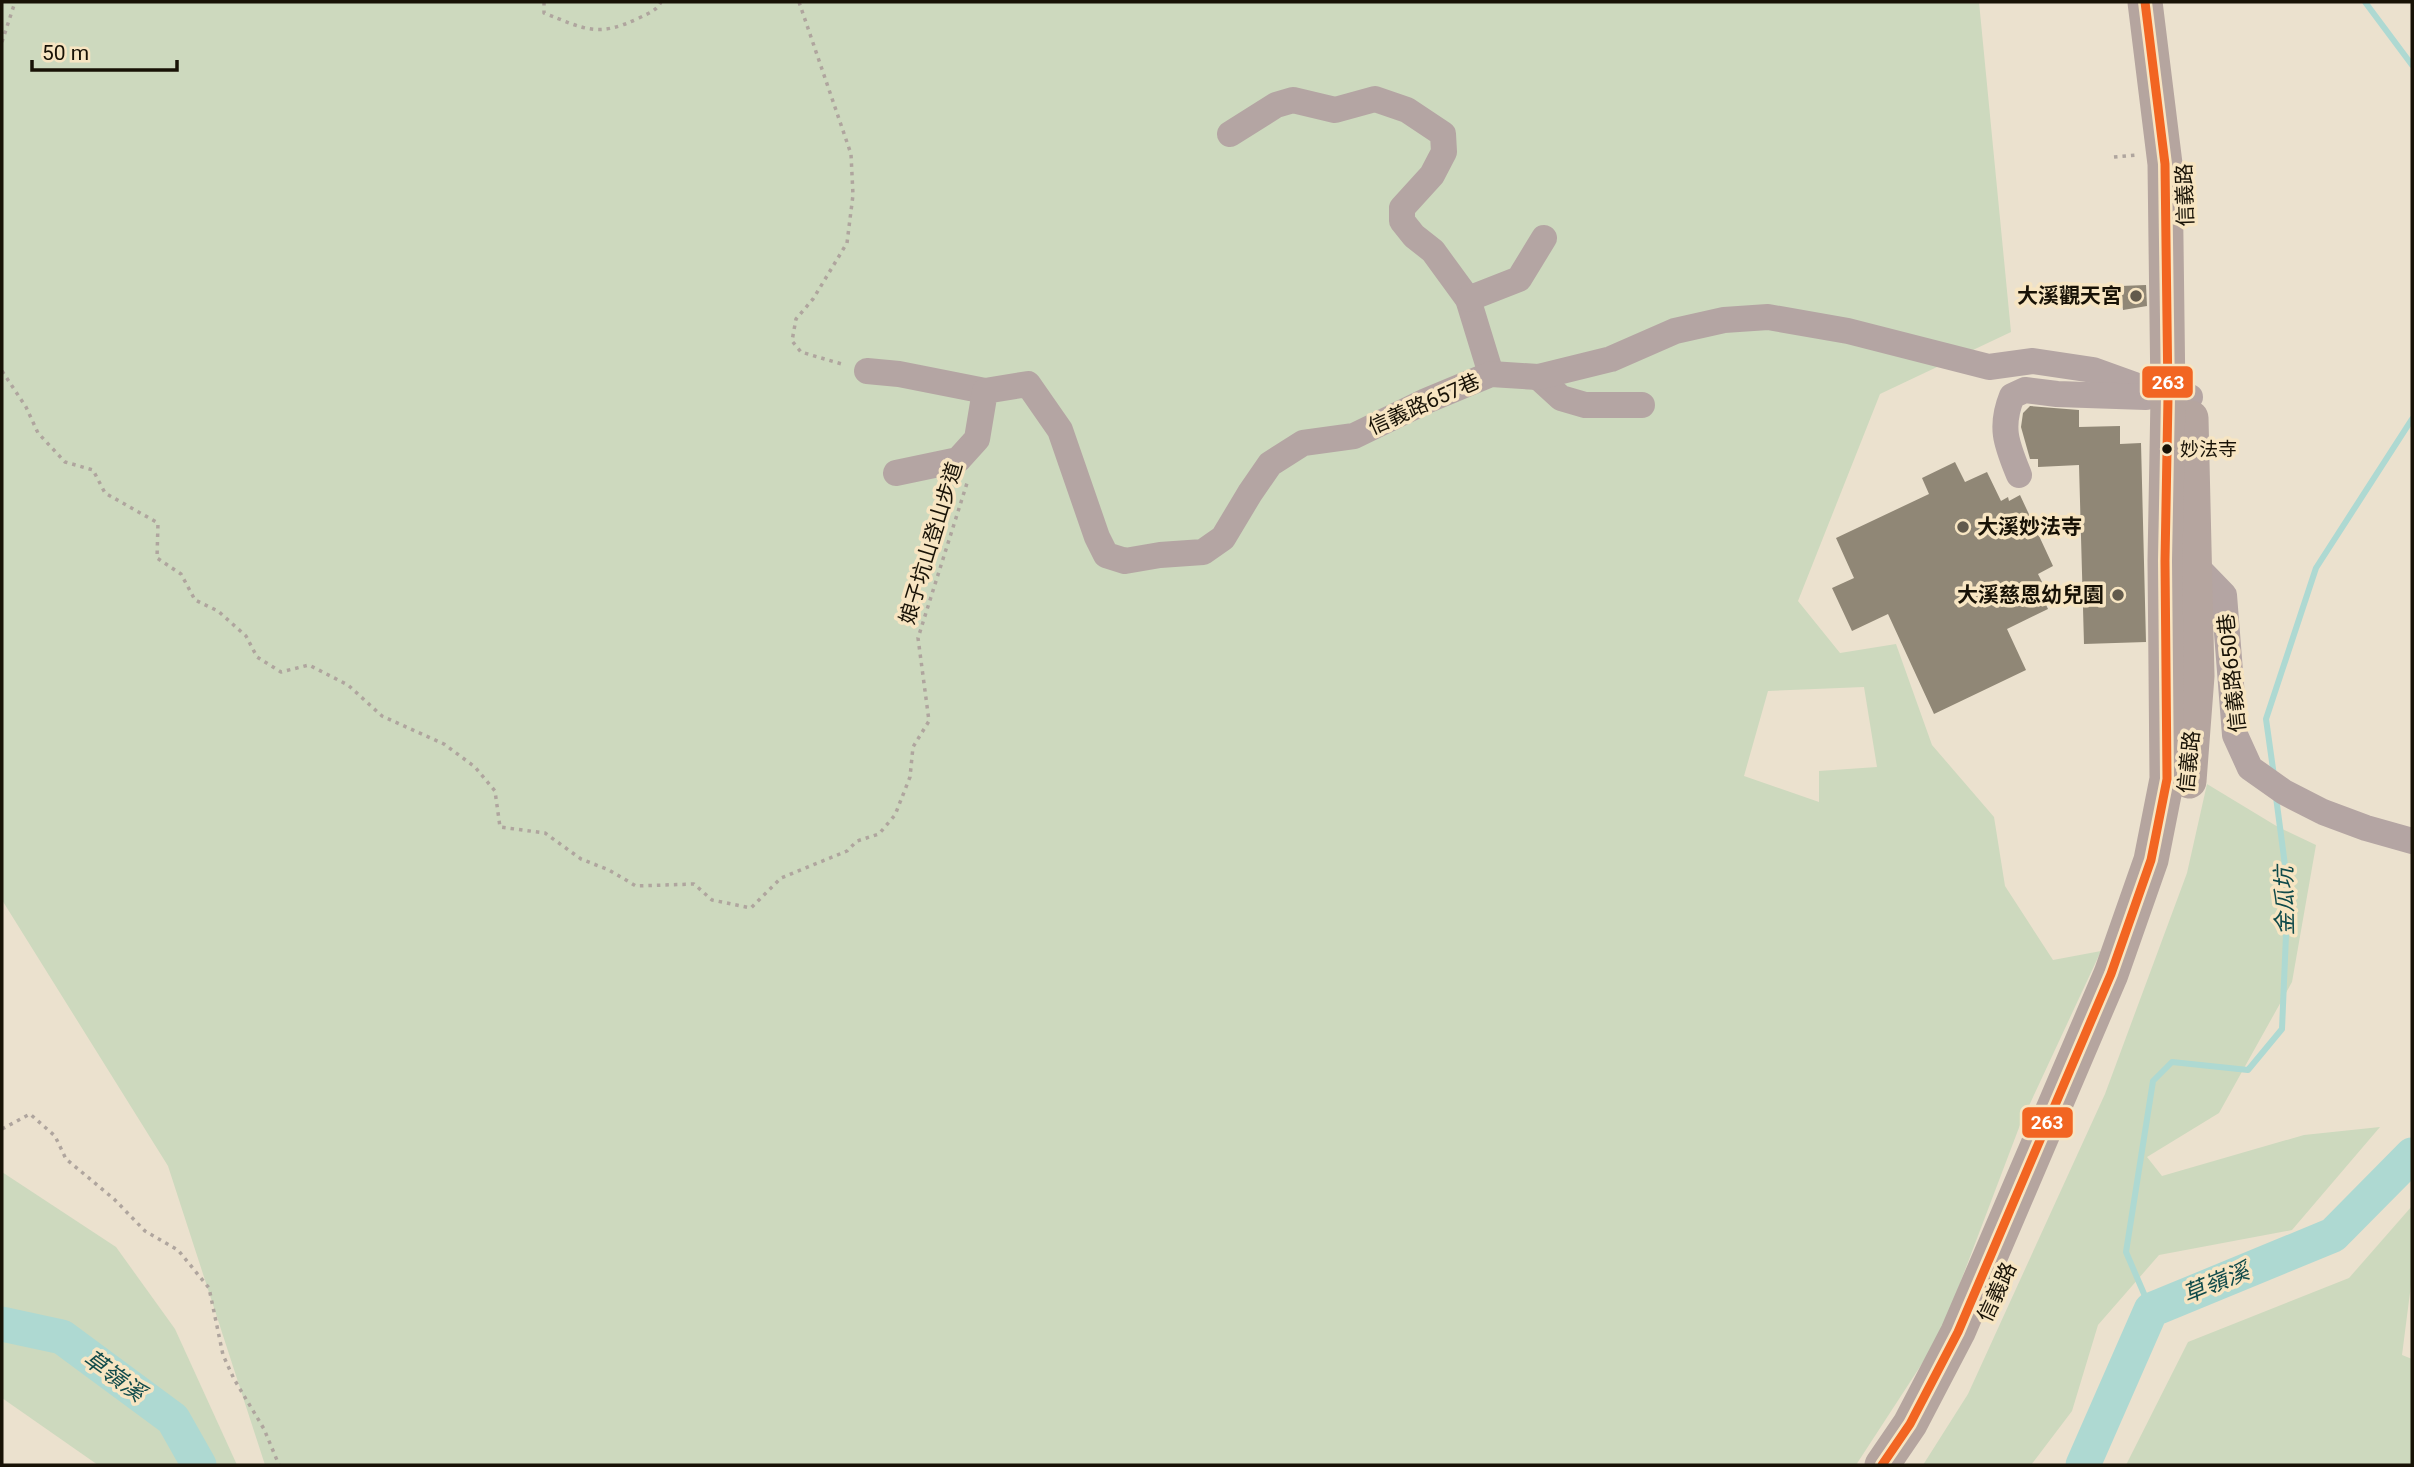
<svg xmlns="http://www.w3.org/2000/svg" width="2414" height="1467" font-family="Roboto,'Noto Sans TC',sans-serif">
  <rect width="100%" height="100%" fill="#ebe1ce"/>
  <!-- green -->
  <g fill="#cdd9be" fill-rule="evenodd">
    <path d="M2 2H1979L2011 332 1880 394 1798 601 1840 653 1896 644 1932 745 1994 817 2005 886 2053 960 2101 951 2020 1125 1940 1336 1856 1465H265L168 1166 2 900ZM1864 687 1877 767 1819 771V802L1744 776 1768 691Z"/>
    <polygon points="2207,784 2278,827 2316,845 2292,982 2219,1113 2147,1157 2162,1176 2304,1135 2380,1127 2292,1230 2159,1255 2098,1325 2072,1411 2031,1465 1923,1465 1968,1394 2105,1094 2187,873"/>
    <polygon points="2,1172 116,1247 175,1329 237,1465 98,1465 2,1398"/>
    <polygon points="2412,1206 2412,1277 2402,1355 2412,1359 2412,1465 2126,1465 2188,1342 2349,1278"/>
  </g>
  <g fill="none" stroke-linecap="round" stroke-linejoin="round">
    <!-- stream -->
    <g stroke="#aed9d2" stroke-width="6">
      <polyline points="2365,2 2412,65"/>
      <polyline points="2274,776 2266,719 2316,568 2412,419"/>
      <polyline points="2151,1310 2126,1252 2153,1081 2172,1062 2248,1070 2282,1029 2288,888 2276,797"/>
    </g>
    <!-- river -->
    <g stroke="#aed9d2" stroke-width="35">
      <polyline points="2,1324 62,1337 173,1419 199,1465"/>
      <polyline points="2083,1465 2151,1310 2333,1235 2412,1155"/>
    </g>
  </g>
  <!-- building -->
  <g fill="#908776">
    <polygon points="2146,285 2147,306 2123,310 2121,286"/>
    <polygon points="2030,406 2079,410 2079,427 2120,426 2120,444 2141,443 2146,642 2084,644 2079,465 2038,467 2038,459 2030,459 2021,427 2023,413"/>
    <polygon points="1955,462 1965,482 1987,472 2001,501 2008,497 2009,501 2020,495 2053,566 2038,574 2042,582 2037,585 2048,609 2007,629 2026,670 1934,714 1888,614 1852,631 1832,588 1854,578 1836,538 1929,494 1922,478"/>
  </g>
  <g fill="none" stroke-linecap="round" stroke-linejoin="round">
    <!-- path -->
    <g stroke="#afa59e" stroke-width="3.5" stroke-dasharray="3.5 5" stroke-linecap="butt">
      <path d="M544 2V13C585 29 597 38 639 18 649 13 656 11 661 2"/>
      <polyline points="799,2 851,154 853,195 847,243 813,299 796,319 792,341 801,352 845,365"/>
      <polyline points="2,42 15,2"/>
      <polyline points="2114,157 2136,155"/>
      <polyline points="2,371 26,407 38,433 65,462 93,470 105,493 158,523 157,558 181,574 195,600 218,611 246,636 257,657 281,672 309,665 348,685 382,716 444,744 475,767 495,791 500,827 545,833 581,859 609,870 636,886 694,884 712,900 751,908 781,878 847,851 857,841 879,834 895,815 910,777 913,747 929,721 918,638 968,480"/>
      <polyline points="2,1129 30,1114 55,1136 66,1159 114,1199 145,1231 178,1250 209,1288 223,1355 234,1379 264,1429 279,1465"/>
    </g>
    <!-- minor -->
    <g stroke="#b4a5a3" stroke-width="26">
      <polyline points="1230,134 1276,105 1293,100 1335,110 1375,99 1407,110 1443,134 1444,152 1432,175 1402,208 1402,221 1414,236 1433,251 1468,299 1491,374"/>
      <polyline points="1468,299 1519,279 1544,238"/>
      <polyline points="867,371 899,374 985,391"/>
      <polyline points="1538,377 1561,398 1585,405 1642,405"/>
      <polyline points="896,473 958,460 977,439 985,391 1028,384 1060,430 1097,537 1106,555 1125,561 1160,555 1203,552 1223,538 1250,493 1270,464 1303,443 1354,436 1426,401 1491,374 1538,377 1611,359 1675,331 1724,320 1768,317 1848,331 1989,367 2033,361 2093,370 2168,397 2190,397"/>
      <path d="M2019 475C2007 445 1999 428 2012 396L2025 390 2057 394 2146 397"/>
      <polyline points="2187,562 2193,563 2224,595 2235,735 2250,768 2284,792 2323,812 2366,828 2412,841"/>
    </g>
    <!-- major -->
    <g stroke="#b5a59f" stroke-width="35">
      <polyline points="2189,781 2197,676 2191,418"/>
      <polyline points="1882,1465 1910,1424 1958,1332 2111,974 2151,860 2167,779 2165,561 2168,397 2165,164 2145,2"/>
    </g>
    <defs>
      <polyline id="bus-1" points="1882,1465 1910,1424 1958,1332 2111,974 2151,860 2167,779 2165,561 2168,397 2165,164 2145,2"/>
    </defs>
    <!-- bus-1 casing -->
    <use href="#bus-1" stroke="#f7e5c2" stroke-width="14"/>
    <!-- bus-1 -->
    <use href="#bus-1" stroke="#f26522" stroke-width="9"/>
  </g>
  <!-- markers -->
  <g fill="#625a4c" stroke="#f7e5c2" stroke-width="2.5">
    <circle cx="2136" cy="296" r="7"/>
    <circle cx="1963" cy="527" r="7"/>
    <circle cx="2118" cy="595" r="7"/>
  </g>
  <circle fill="#181206" stroke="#f7e5c2" stroke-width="2.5" cx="2167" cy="449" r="6"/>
  <g text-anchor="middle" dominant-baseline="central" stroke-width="7" stroke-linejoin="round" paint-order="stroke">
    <!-- bus labels -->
    <g font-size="19" fill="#181206" stroke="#f7e5c2" text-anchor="start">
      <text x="2180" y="449">妙法寺</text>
    </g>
    <!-- street labels -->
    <g font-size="21" fill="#181206" stroke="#f7e5c2">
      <text transform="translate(2185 195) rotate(-92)">信義路</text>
      <text transform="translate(1424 404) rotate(-24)">信義路657巷</text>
      <text transform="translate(931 543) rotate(-73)">娘子坑山登山步道</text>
      <text transform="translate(2232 673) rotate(-96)">信義路650巷</text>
      <text transform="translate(2189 762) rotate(-84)">信義路</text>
      <text transform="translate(1997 1292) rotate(-65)">信義路</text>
    </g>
    <!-- poi labels -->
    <g font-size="21" font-weight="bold" fill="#181206" stroke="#f7e5c2" text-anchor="end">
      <text x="2122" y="296">大溪觀天宮</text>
      <text x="1977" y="527" text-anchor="start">大溪妙法寺</text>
      <text x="2104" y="595">大溪慈恩幼兒園</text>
    </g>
    <!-- water labels -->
    <g font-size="23" font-style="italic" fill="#104a4a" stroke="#f7e5c2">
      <text transform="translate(2285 901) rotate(-91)">金瓜坑</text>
      <text transform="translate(2216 1283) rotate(-22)">草嶺溪</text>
      <text transform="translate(114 1376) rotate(36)">草嶺溪</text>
    </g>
  </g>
  <g stroke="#f7e5c2" stroke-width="2.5">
    <rect x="2141" y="365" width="53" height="34" rx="7" fill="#f26522"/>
    <rect x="2021" y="1106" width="53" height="33" rx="7" fill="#f26522"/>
  </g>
  <g font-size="19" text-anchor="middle" font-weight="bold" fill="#fff">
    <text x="2168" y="389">263</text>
    <text x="2047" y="1129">263</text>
  </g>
  <!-- border -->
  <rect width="2414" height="1467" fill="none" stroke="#181206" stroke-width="7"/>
  <!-- scale -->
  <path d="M32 60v10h145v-10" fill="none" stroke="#181206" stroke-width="3.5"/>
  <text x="42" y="60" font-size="21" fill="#181206" stroke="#f7e5c2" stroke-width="5" paint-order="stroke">50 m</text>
</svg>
